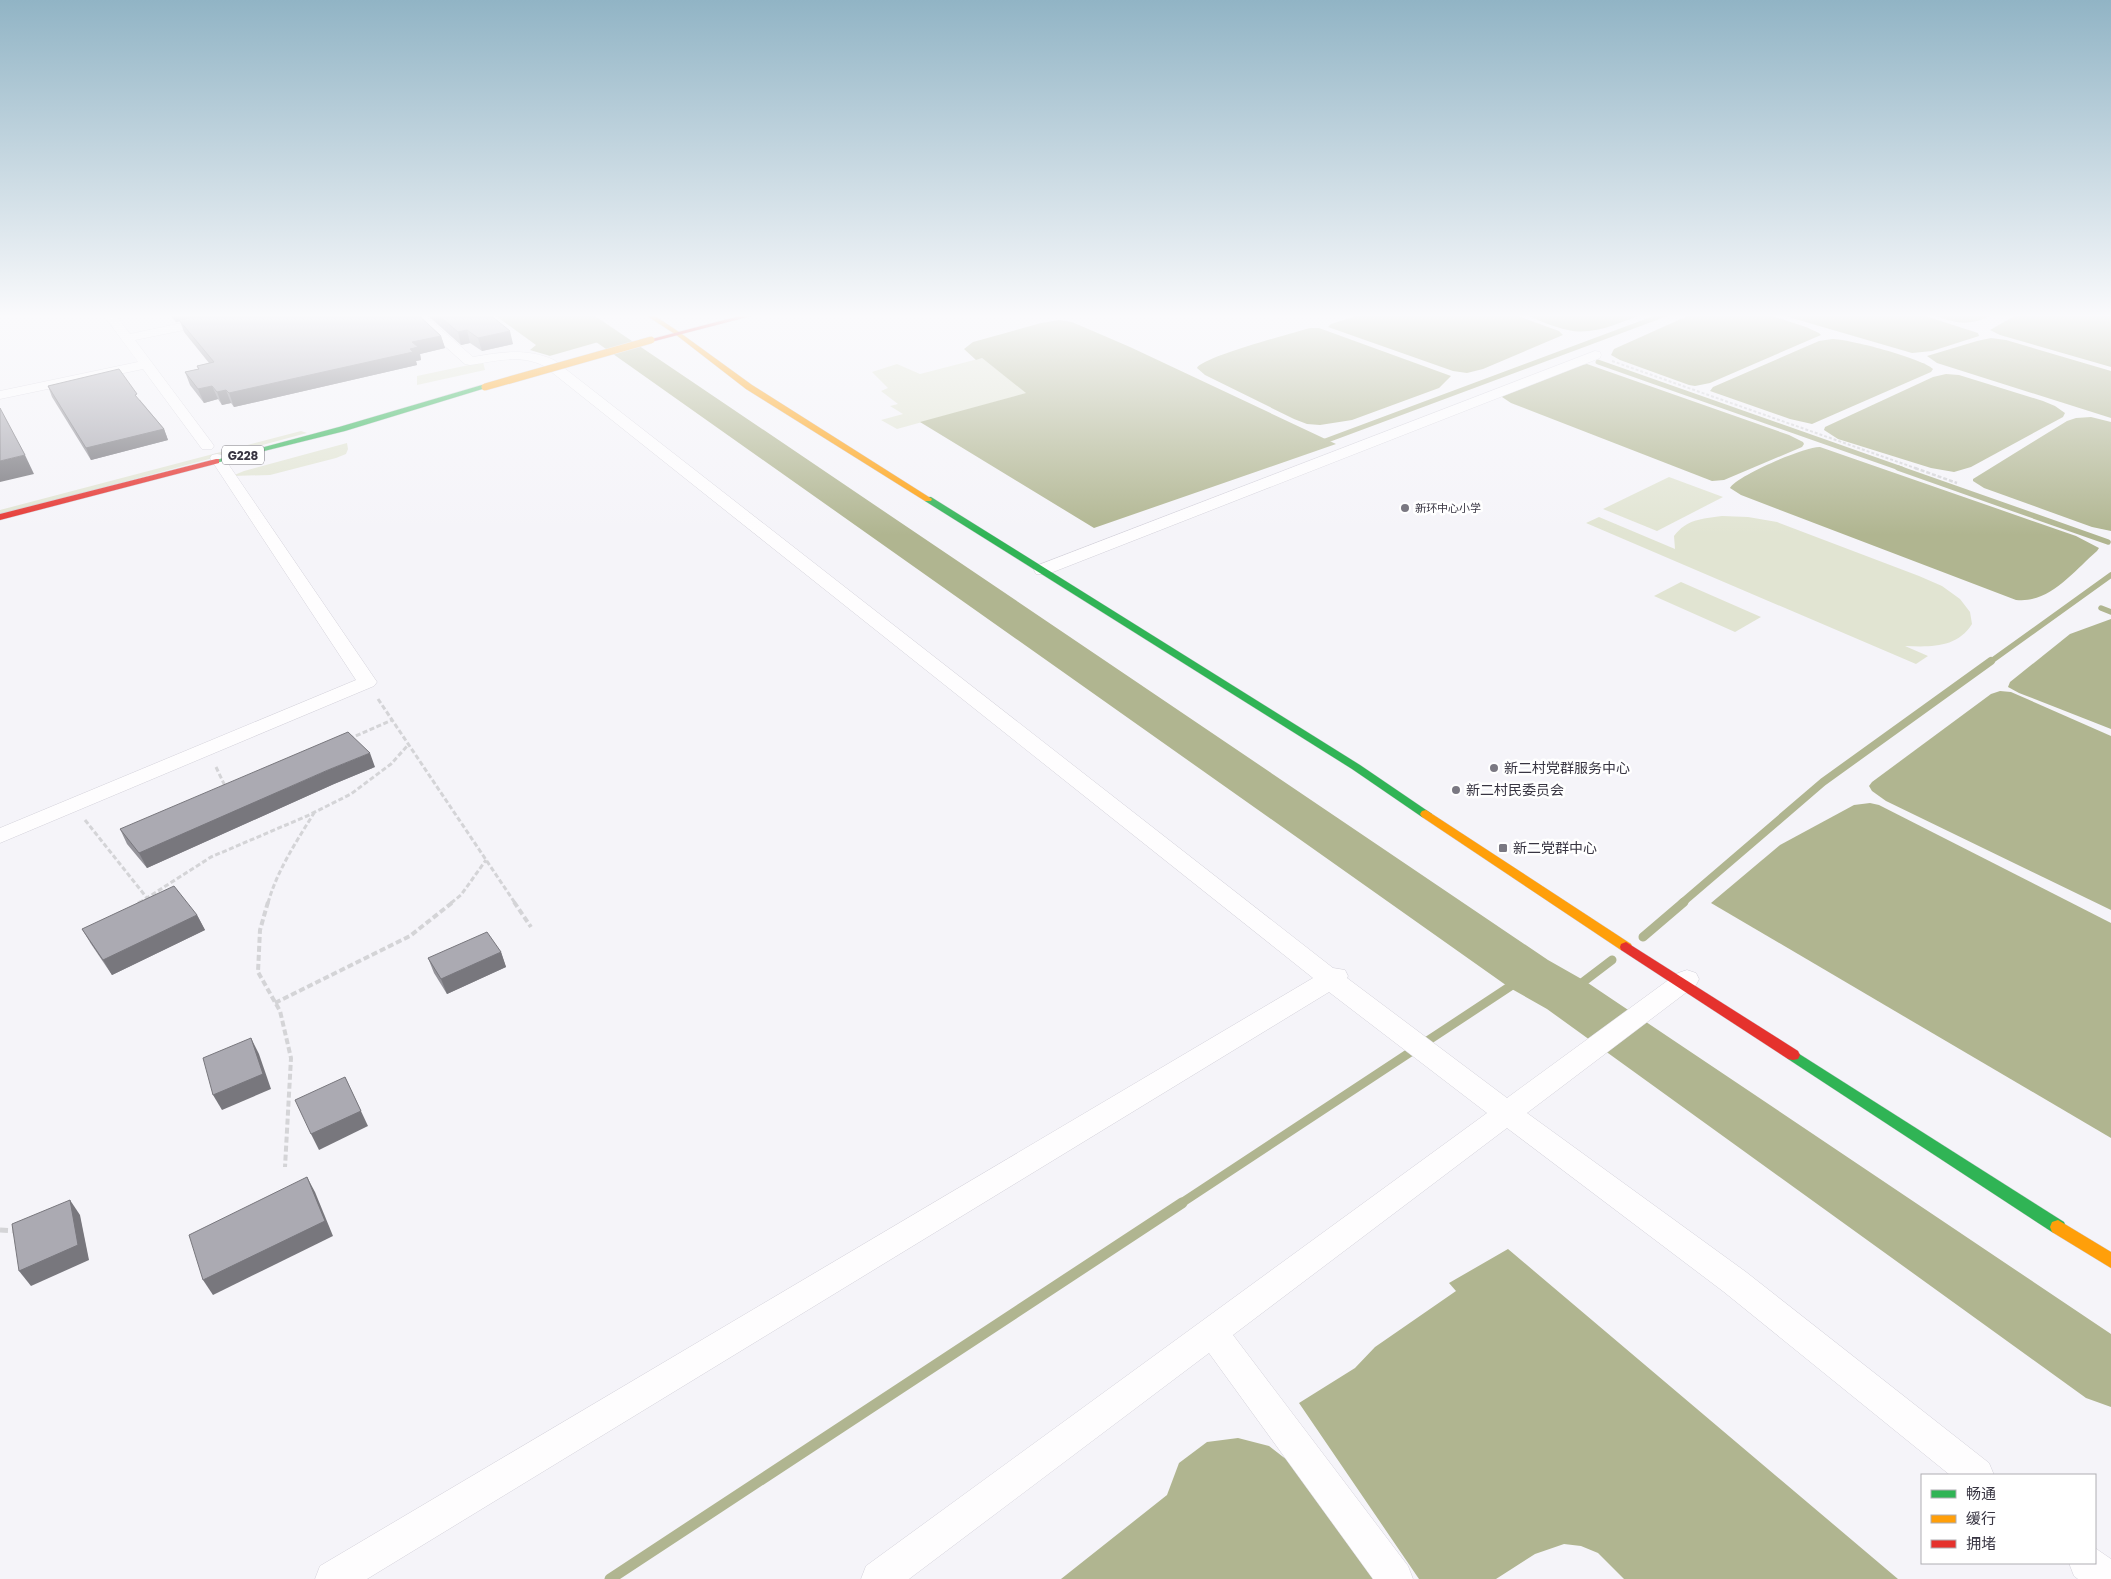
<svg xmlns="http://www.w3.org/2000/svg" width="2111" height="1579" font-family="Poppins,'Noto Sans SC',sans-serif">
  <rect width="100%" height="100%" fill="#f5f4f9"/>
  <!-- green -->
  <g fill="#e1e4d2">
    <polygon points="982,358 1027,393 897,429 881,420 903,414 890,406 898,404 881,391 888,388 872,372 897,364 920,374"/>
    <polygon points="483,362 485,370 417,385 417,376"/>
    <polygon points="301,431 307,433 0,515 0,510"/>
    <polygon points="347,443 348,449 346,454 336,458 270,475 232,476 244,471"/>
    <polygon points="1669,477 1723,497 1657,531 1603,509"/>
    <path d="M1722 516 1748 517 1777 522 1919 576 1942 586 1960 599 1970 612 1972 624C1957 648 1931 647 1905 646L1928 656 1916 664 1586 523 1599 517 1675 549 1674 536C1687 519 1701 519 1722 516Z"/>
    <polygon points="1681,582 1761,617 1735,632 1654,596"/>
  </g>
  <!-- water -->
  <g fill="#b0b590">
    <polygon points="493,314 576,314 597,325 617,342 557,358 530,350 536,345"/>
    <polygon points="1362,314 1512,314 1559,331 1563,335 1483,369 1467,373 1453,371 1328,327 1331,324"/>
    <path d="M1524 314H1643C1619 323 1593 336 1568 330 1553 327 1538 320 1524 314Z"/>
    <polygon points="1692,314 1766,314 1806,327 1819,333 1821,335 1710,383 1695,386 1689,385 1620,360 1611,355 1614,349"/>
    <polygon points="1778,314 1919,314 1978,333 1979,336 1932,351 1912,353"/>
    <path d="M1929 314H1995C1965 328 1958 323 1929 314Z"/>
    <polygon points="2018,314 2111,314 2111,367 2000,335 1990,330"/>
    <polygon points="1059,320 1072,322 1130,347 1336,444 1094,528 920,422 1026,393 982,358 976,360 964,349 973,342 1041,323"/>
    <path d="M1310 328H1319L1451 376 1439 388 1352 420 1320 425 1307 424 1294 419 1205 375 1197 368C1202 357 1293 333 1310 328Z"/>
    <polygon points="1991,338 2006,340 2111,371 2111,418 1937,363 1927,356 1977,341"/>
    <path d="M1832 339C1849 339 1921 358 1933 369L1931 372 1812 424 1790 419 1710 391 1713 387 1819 341Z"/>
    <polygon points="1587,364 1789,435 1803,442 1804,444 1802,447 1724,480 1712,481 1511,403 1502,397 1504,394 1581,365"/>
    <polygon points="1946,374 1959,375 2043,401 2055,406 2065,413 2063,417 1971,467 1954,472 1931,468 1838,439 1824,430 1825,427 1933,377"/>
    <polygon points="2091,417 2111,422 2111,531 2092,527 1984,488 1973,481 1973,479 2067,421 2076,418"/>
    <path d="M1820 447 2076 536 2099 548 2097 551C2074 571 2049 604 2016 600L1741 495 1730 488C1736 476 1806 446 1820 447Z"/>
    <polygon points="2111,619 2111,729 2019,693 2008,687 2010,682 2070,634"/>
    <polygon points="2000,691 2011,692 2111,736 2111,910 1886,801 1872,791 1869,786 1872,782 1991,694"/>
    <polygon points="1870,803 1879,805 2111,923 2111,1138 1711,903 1780,845 1854,805"/>
    <polygon points="1508,1249 1898,1579 1624,1579 1598,1553 1581,1546 1564,1544 1535,1554 1496,1579 1419,1579 1299,1403 1355,1368 1375,1347 1456,1291 1449,1283"/>
    <polygon points="1238,1438 1269,1446 1296,1467 1379,1579 1061,1579 1167,1495 1179,1463 1207,1442"/>
  </g>
  <!-- pier -->
  <polygon fill="#f5f4f9" points="616,337 620,341 558,360 546,357"/>
  <g fill="none" stroke-linecap="round" stroke-linejoin="round">
    <!-- stream-far4 -->
    <g stroke="#b0b590" stroke-width="5">
      <polyline points="1598,362 1902,469"/>
      <polyline points="1325,441 1666,314"/>
    </g>
    <!-- stream-far3 -->
    <g stroke="#b0b590" stroke-width="5.5">
      <polyline points="1898,468 2108,542"/>
      <polyline points="2101,608 2111,612"/>
      <polyline points="1990,662 2111,575"/>
    </g>
    <!-- stream-far2 -->
    <polyline stroke="#b0b590" stroke-width="8" points="1682,903 1823,782 1991,661"/>
    <!-- stream-far1 -->
    <g stroke="#b0b590" stroke-width="9">
      <polyline points="1643,937 1684,902"/>
      <polyline points="1566,995 1612,960"/>
      <polyline points="1180,1204 1529,974"/>
    </g>
    <!-- stream -->
    <polyline stroke="#b0b590" stroke-width="11" points="610,1579 1182,1203"/>
    <!-- river -->
    <polygon fill="#b0b590" fill-rule="evenodd" points="561,314 592,314 1548,960 1585,981 2111,1334 2111,1407 2086,1398 1547,1009 1510,988 565,320"/>
    <defs>
      <g id="street">
        <polygon points="103,314 115,314 130,334 224,314 249,314 243,318 135,340 212,443 214,446 212,449 202,449 143,369 0,399 0,391 138,362"/>
        <path d="M409 314H423L473 357C501 352 527 348 554 360L1333 968 1345 970 1348 976 1347 978 1507 1098 1678 973 1687 970 1696 973 1699 979 1696 985 1527 1113 1746 1272 1989 1463 1994 1475H1950L1724 1292 1507 1128 1233 1335 1408 1566 1413 1579H1373L1209 1353 909 1579H861L866 1566 1487 1113 1329 992 367 1579H315L320 1566 1313 978 544 366C521 354 495 361 470 365L465 364Z"/>
        <polygon points="1595,351 1600,352 1601,355 1600,358 1048,574 1036,574 1034,570 1036,566"/>
        <polygon points="217,454 222,455 377,682 374,686 0,843 0,828 356,680 210,458 212,455"/>
        <polygon points="2095,1548 2111,1559 2111,1579 2078,1579 2074,1576 2069,1563 2095,1563"/>
      </g>
      <g id="fast">
        <polygon points="482,385 489,387 345,431 216,463 212,461 339,427"/>
        <polygon points="925,497 931,497 1360,765 1432,814 1426,818 1422,817 1352,769 925,501"/>
        <polygon points="1793,1050 2064,1222 2066,1227 2064,1232 2058,1234 2052,1232 1788,1059 1786,1055 1788,1051"/>
      </g>
      <g id="slow">
        <polygon points="644,314 652,314 679,332 752,385 932,499 931,501 925,501 746,389 675,334"/>
        <polygon points="1426,810 1631,944 1632,947 1631,950 1621,950 1422,817 1420,814 1422,811"/>
        <polygon points="2058,1220 2111,1252 2111,1268 2052,1232 2050,1227 2052,1222"/>
      </g>
      <g id="jam">
        <polygon points="747,314 759,314 651,342 648,340"/>
        <polygon points="216,459 219,459 219,463 0,520 0,514"/>
        <polygon points="1626,942 1798,1051 1800,1055 1798,1059 1793,1060 1788,1059 1621,950 1620,947 1621,944"/>
      </g>
    </defs>
    <!-- street casing -->
    <use href="#street" stroke="#d3d1da" stroke-width="1"/>
    <!-- fast casing -->
    <use href="#fast" stroke="#d3d1da" stroke-width="1"/>
    <!-- slow casing -->
    <use href="#slow" stroke="#d3d1da" stroke-width="1"/>
    <!-- jam casing -->
    <use href="#jam" stroke="#d3d1da" stroke-width="1"/>
    <!-- path-far4 -->
    <polyline stroke="#d4d4d7" stroke-width="2" stroke-dasharray="3 2" stroke-linecap="butt" points="1612,361 1918,469"/>
    <!-- path-far3 -->
    <polyline stroke="#d4d4d7" stroke-width="2.5" stroke-dasharray="4 2" stroke-linecap="butt" points="1915,468 1957,483"/>
    <!-- path-far2 -->
    <g stroke="#d4d4d7" stroke-width="3" stroke-dasharray="5 2.5" stroke-linecap="butt">
      <polyline points="378,699 515,903"/>
      <polyline points="349,739 392,720"/>
      <polyline points="216,767 226,788"/>
      <polyline points="85,820 147,898"/>
      <polyline points="139,903 211,857 307,816 351,794 391,764 409,744"/>
      <path d="M268 903C277 871 296 842 314 813"/>
      <polyline points="451,903 461,895 486,860"/>
    </g>
    <!-- path-far1 -->
    <g stroke="#d4d4d7" stroke-width="4" stroke-dasharray="6 3" stroke-linecap="butt">
      <polyline points="268,902 260,930 258,972 280,1011 291,1058 285,1167"/>
      <polyline points="514,902 531,927"/>
      <polyline points="138,904 141,902"/>
      <polyline points="275,1003 410,936 453,902"/>
    </g>
    <!-- path -->
    <polyline stroke="#d4d4d7" stroke-width="5" stroke-dasharray="8 4" stroke-linecap="butt" points="0,1230 16,1231"/>
    <!-- street -->
    <use href="#street" fill="#fefdfe" fill-rule="evenodd"/>
    <!-- fast -->
    <use href="#fast" fill="#30b455" fill-rule="evenodd"/>
    <!-- slow -->
    <use href="#slow" fill="#ff9f0a" fill-rule="evenodd"/>
    <!-- jam -->
    <use href="#jam" fill="#e5322d" fill-rule="evenodd"/>
    <defs>
      <polyline id="slow-bridge" points="485,387 651,340"/>
    </defs>
    <!-- slow-bridge casing -->
    <use href="#slow-bridge" stroke="#d3d1da" stroke-width="8" stroke-linecap="butt"/>
    <!-- slow-bridge -->
    <use href="#slow-bridge" stroke="#ff9f0a" stroke-width="7"/>
  </g>
  <!-- wall -->
  <g fill="#939299">
    <polygon points="169,314 417,314 441,336 445,348 420,354 421,360 416,361 417,365 234,407 231,403 222,405 218,399 204,403 190,385 185,372 198,369 197,366 209,363 184,332 180,321 176,322"/>
    <polygon points="426,314 489,314 513,344 482,351 470,343 461,345"/>
    <polygon points="48,386 140,400 164,429 168,440 91,460 52,397"/>
    <polygon points="375,767 334,784 147,868 127,844 120,829"/>
    <polygon points="197,915 205,930 112,975 91,944 82,929"/>
    <polygon points="501,952 506,967 447,994 434,973 428,958"/>
  </g>
  <!-- shaded-wall -->
  <g fill="#78777d">
    <polygon points="173,314 214,314 179,320 180,321 176,322"/>
    <polygon points="467,330 470,343 461,345 458,332"/>
    <polygon points="510,331 513,344 482,351 478,338"/>
    <polygon points="441,336 445,348 420,354 421,360 416,361 417,365 234,407 229,393 410,349 412,342"/>
    <polygon points="212,386 218,399 204,403 198,389"/>
    <polygon points="226,390 231,403 222,405 217,392"/>
    <polygon points="164,429 168,440 91,460 86,448"/>
    <polygon points="25,455 34,474 0,482 0,461"/>
    <polygon points="370,753 375,767 334,784 147,868 139,853 328,770"/>
    <polygon points="197,915 205,930 112,975 103,960"/>
    <polygon points="501,952 506,967 447,994 441,979"/>
    <polygon points="251,1038 259,1054 271,1089 222,1110 213,1095"/>
    <polygon points="345,1077 368,1126 319,1150 311,1134"/>
    <polygon points="307,1177 315,1192 333,1236 213,1295 203,1280"/>
    <polygon points="70,1200 80,1215 89,1260 31,1286 19,1271"/>
  </g>
  <!-- building -->
  <g fill="#abaab2" stroke="#78777d">
    <polygon points="206,314 417,314 441,336 412,342 418,347 410,349 413,352 229,393 226,390 217,392 212,386 198,389 185,372 199,369 197,366 214,362 179,320"/>
    <polygon points="437,314 489,314 510,331 478,338 467,330 458,332"/>
    <polygon points="119,369 137,394 135,395 164,429 86,448 48,386"/>
    <polygon points="0,408 25,455 0,461"/>
    <polygon points="348,732 370,753 328,770 139,853 120,829"/>
    <polygon points="174,886 197,915 103,960 82,929"/>
    <polygon points="487,932 501,952 441,979 428,958"/>
    <polygon points="251,1038 263,1074 213,1095 203,1058"/>
    <polygon points="345,1077 361,1111 311,1134 295,1100"/>
    <polygon points="307,1177 325,1221 203,1280 189,1235"/>
    <polygon points="70,1200 78,1245 19,1271 12,1224"/>
  </g>
  <!-- sky -->
  <linearGradient id="sky" x2="0" y2="1"><stop stop-color="#91b4c5"/><stop offset="0.59" stop-color="#fafafc"/><stop offset="1" stop-color="#fafafc" stop-opacity="0"/></linearGradient>
  <rect width="2111" height="535" fill="url(#sky)"/>
  <!-- markers -->
  <g fill="#7a7882" stroke="#fff" stroke-width="2">
    <circle cx="1405" cy="508" r="5"/>
    <circle cx="1494" cy="768" r="5"/>
    <circle cx="1456" cy="790" r="5"/>
    <rect x="1498" y="843" width="10" height="10" rx="2.5"/>
  </g>
  <g text-anchor="middle" dominant-baseline="central" stroke-width="5" stroke-linejoin="round" paint-order="stroke">
    <!-- far-poi labels -->
    <g font-size="11" fill="#383542" stroke="#fff" text-anchor="start">
      <text x="1415" y="508">新环中心小学</text>
    </g>
    <!-- shield labels -->
    <rect fill="#fff" stroke="#74727b" stroke-width="1" x="222" y="445.5" width="42" height="19" rx="4"/>
    <g font-size="12" font-weight="bold" fill="#383542">
      <text x="243" y="455">G228</text>
    </g>
    <!-- poi labels -->
    <g font-size="14" fill="#383542" stroke="#fff" text-anchor="start">
      <text x="1504" y="768">新二村党群服务中心</text>
      <text x="1466" y="790">新二村民委员会</text>
      <text x="1513" y="848">新二党群中心</text>
    </g>
  </g>
  <!-- legend -->
  <rect x="1921" y="1474" width="175" height="90" fill="#ffffff" stroke="#afaeb3"/>
  <rect x="1931" y="1490" width="25" height="8" fill="#30b455" stroke="#afaeb3"/>
  <text x="1966" y="1499" font-size="15" fill="#383542">畅通</text>
  <rect x="1931" y="1515" width="25" height="8" fill="#ff9f0a" stroke="#afaeb3"/>
  <text x="1966" y="1524" font-size="15" fill="#383542">缓行</text>
  <rect x="1931" y="1540" width="25" height="8" fill="#e5322d" stroke="#afaeb3"/>
  <text x="1966" y="1549" font-size="15" fill="#383542">拥堵</text>
</svg>
